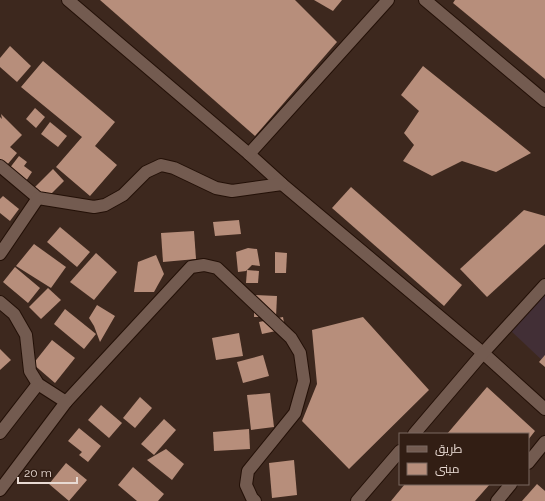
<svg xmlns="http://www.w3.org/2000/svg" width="545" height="501" font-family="Raleway,Cairo,sans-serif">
  <rect width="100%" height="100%" fill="#3d281e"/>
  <!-- education -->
  <polygon fill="#422f36" points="545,293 545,363 510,330"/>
  <!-- building -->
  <g fill="#b78e7b">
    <polygon points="100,0 295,0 337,42 255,136"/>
    <polygon points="314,0 342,0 333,11"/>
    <polygon points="455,0 545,0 545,79 453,3"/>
    <polygon points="10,46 31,66 17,82 0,67 0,58"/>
    <polygon points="43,61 115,122 95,146 117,165 90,196 56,167 82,137 21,87"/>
    <polygon points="423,66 531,153 496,172 462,161 432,176 403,161 414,145 404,133 419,111 401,95"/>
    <polygon points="35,108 45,117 36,128 26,119"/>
    <polygon points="1,114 22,135 10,147 17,153 7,165 0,159 0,117 2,119"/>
    <polygon points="50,122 67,136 58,147 41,134"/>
    <polygon points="19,156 27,162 24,166 32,172 26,181 9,169"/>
    <polygon points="53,169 64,181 46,199 34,188"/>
    <polygon points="351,187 462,285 444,306 332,208"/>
    <polygon points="3,196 19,209 10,221 0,213 0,199"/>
    <polygon points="524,210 545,216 545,244 487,297 460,269"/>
    <polygon points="239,220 241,234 215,236 213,222"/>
    <polygon points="60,227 90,252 77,267 47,242"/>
    <polygon points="194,231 196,259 163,262 161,233"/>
    <polygon points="34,244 66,267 51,288 16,266"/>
    <polygon points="248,248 257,249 260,266 252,265 246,271 238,272 236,252"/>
    <polygon points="275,252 287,253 286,273 275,273"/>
    <polygon points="96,253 117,272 94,300 70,282"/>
    <polygon points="156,255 164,274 154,292 134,292 138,262"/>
    <polygon points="15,267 40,288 28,303 3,282"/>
    <polygon points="247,270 259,271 258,283 246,283"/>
    <polygon points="48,288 61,300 41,319 29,307"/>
    <polygon points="255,295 277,296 276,317 254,317"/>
    <polygon points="97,305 115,316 100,342 94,326 89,318"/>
    <polygon points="65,309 96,334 84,349 54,324"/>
    <polygon points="283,317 285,329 262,334 259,322"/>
    <polygon points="363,317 429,390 349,469 302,421 317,384 312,330"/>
    <polygon points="239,333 243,356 216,360 212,338"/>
    <polygon points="52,340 75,358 55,383 33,364"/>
    <polygon points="0,349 11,360 0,370"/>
    <polygon points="263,355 269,376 243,383 237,362"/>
    <polygon points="545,355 545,367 539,362"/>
    <polygon points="487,387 535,431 528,440 528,434 447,434"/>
    <polygon points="270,393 274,427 251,430 247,395"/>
    <polygon points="140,397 152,408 135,428 123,418"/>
    <polygon points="101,405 122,423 109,438 88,420"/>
    <polygon points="164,419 176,430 154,455 141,444"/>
    <polygon points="79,428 101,446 88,462 79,455 82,452 68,441"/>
    <polygon points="249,429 250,449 214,451 213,432"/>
    <polygon points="166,449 184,464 172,480 147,460"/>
    <polygon points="294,460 297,495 272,498 269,463"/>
    <polygon points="66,463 87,480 69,501 49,484"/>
    <polygon points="133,467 164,494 158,501 137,501 118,485"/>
    <polygon points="405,484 490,484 475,501 391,501"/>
    <polygon points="537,484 545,491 545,501 522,501"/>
  </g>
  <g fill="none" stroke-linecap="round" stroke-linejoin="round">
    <defs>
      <g id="minor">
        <polyline points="68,0 249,154 282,184 483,353 545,409"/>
        <polyline points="425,0 545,101"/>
        <polyline points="249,154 388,0"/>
        <polyline points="0,166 38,198 94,207 105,205 123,195 146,172 161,165 174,168 216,188 232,191 282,184"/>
        <polyline points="0,254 38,198"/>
        <polyline points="0,302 14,314 26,335 30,371 38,384 66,402 191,267 204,265 217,268 291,338 300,353 304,381 295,413 248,471 246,485 252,498 255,501"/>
        <polyline points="0,433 38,384"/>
        <polyline points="414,434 483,353 545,285"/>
        <polyline points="528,463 545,442"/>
        <polyline points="0,490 66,402"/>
        <polyline points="357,501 400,451"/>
        <polyline points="497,501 511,484"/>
      </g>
    </defs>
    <!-- minor casing -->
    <use href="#minor" stroke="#231007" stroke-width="14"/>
    <!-- minor -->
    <use href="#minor" stroke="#735b50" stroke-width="12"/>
  </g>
  <!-- legend -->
  <rect x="399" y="433" width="130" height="52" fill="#321e14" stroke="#7b6960"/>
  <rect x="407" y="446" width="20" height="6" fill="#735b50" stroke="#7b6960"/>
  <text x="435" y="453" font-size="12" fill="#e8dad3">طريق</text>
  <rect x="407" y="463" width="20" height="12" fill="#b78e7b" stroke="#7b6960"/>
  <text x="435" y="473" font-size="12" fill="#e8dad3">مبنى</text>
  <!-- scale -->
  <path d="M18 477v6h59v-6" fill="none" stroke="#e8dad3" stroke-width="2"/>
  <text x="24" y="477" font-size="12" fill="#e8dad3" stroke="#321e14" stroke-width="3" paint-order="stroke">20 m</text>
</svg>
